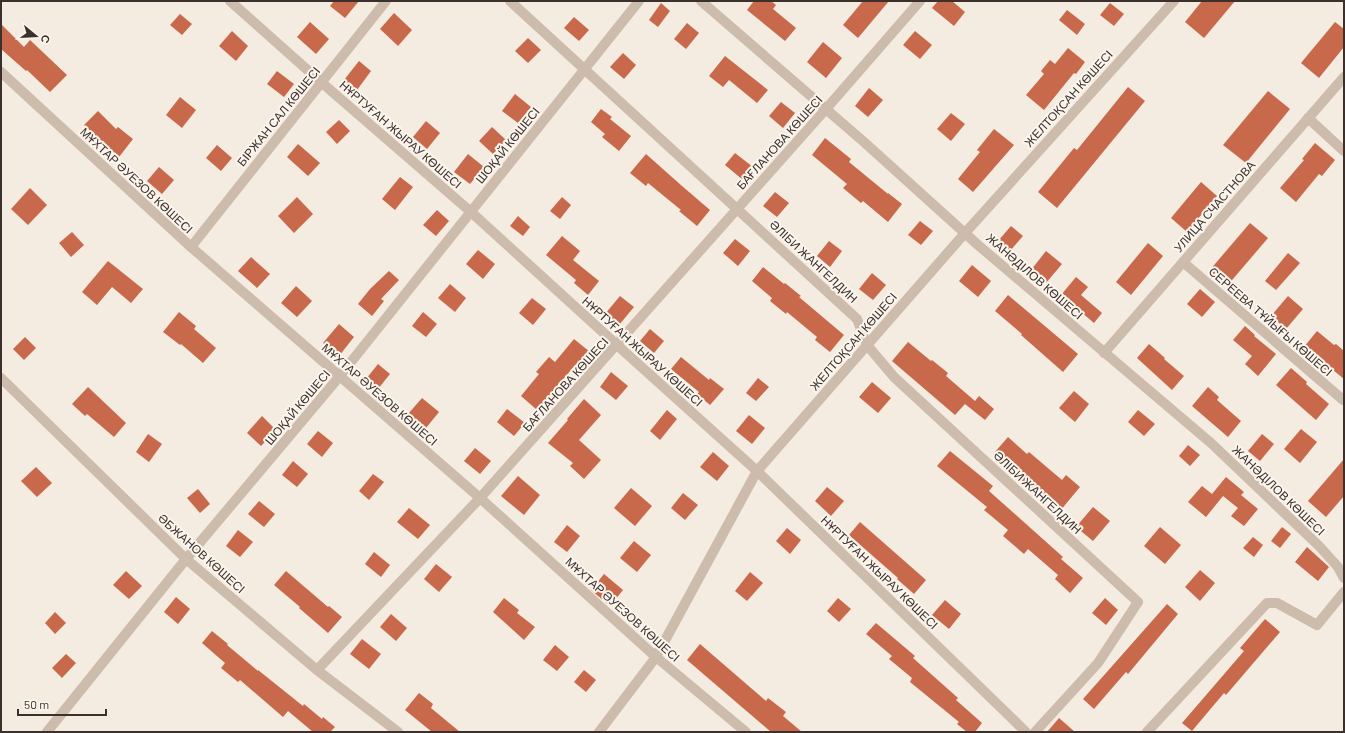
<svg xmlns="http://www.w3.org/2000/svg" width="1345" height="733" font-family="Barlow,sans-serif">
  <rect width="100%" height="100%" fill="#f4ebe1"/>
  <!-- building -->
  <g fill="#c8694b">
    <polygon points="334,1 359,1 345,18 330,6"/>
    <polygon points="754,1 771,1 776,5 773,9 796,28 785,41 747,10"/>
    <polygon points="863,1 889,1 858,38 843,25"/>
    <polygon points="938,1 952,1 965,12 954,26 932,8"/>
    <polygon points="1202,1 1235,1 1204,38 1185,22"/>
    <polygon points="661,3 670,11 658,27 649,20"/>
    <polygon points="1110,3 1124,14 1114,26 1100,15"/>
    <polygon points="1067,10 1085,24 1077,35 1059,20"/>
    <polygon points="394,13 412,30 398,46 380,29"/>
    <polygon points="180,14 192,24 182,35 170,25"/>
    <polygon points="574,17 589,30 579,41 564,28"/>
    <polygon points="310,22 329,39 316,54 297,37"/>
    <polygon points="1335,22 1344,29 1344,47 1319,78 1301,63"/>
    <polygon points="687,23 699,33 686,49 674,39"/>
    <polygon points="1,24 24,47 30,40 67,75 50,92 27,70 26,71 1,49"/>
    <polygon points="232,31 248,46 236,61 219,46"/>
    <polygon points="915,31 932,45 920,59 903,45"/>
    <polygon points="528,38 541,50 528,63 515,51"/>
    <polygon points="823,42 842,58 826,78 807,62"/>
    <polygon points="1068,48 1085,62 1076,74 1074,73 1044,110 1026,95 1044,74 1041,71 1050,60 1055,64"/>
    <polygon points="623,53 636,65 624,79 610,67"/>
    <polygon points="725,56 768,90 757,103 729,80 723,87 709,76"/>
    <polygon points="359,61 371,71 357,90 344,80"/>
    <polygon points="277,71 294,84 284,97 267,84"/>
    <polygon points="1128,87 1145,101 1057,208 1038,192 1074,148 1077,150"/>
    <polygon points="869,88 883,100 868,117 855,106"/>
    <polygon points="1268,91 1290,109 1246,163 1223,145"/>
    <polygon points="515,94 531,107 518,123 502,111"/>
    <polygon points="180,97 196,110 182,128 166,115"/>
    <polygon points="781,102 795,113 783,128 769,116"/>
    <polygon points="601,109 612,117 610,119 631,136 619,151 602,137 605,134 591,122"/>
    <polygon points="98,111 116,129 118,127 133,139 119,157 84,125"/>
    <polygon points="951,113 965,124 951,141 937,129"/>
    <polygon points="339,120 350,131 337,144 326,132"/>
    <polygon points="426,121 440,133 427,149 413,137"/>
    <polygon points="492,127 506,140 493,154 479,141"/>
    <polygon points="994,129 1014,145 973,192 958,179 980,152 977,150"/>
    <polygon points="825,138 851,159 849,162 888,194 888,193 902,204 888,222 863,201 861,203 843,188 847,184 812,155"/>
    <polygon points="1315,143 1335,160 1322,176 1319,174 1296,202 1280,188 1304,160 1302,159"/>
    <polygon points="298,144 320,163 308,176 287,157"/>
    <polygon points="217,145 232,158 221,171 206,158"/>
    <polygon points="735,153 753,167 743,180 725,165"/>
    <polygon points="468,154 484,167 470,184 454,172"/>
    <polygon points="646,154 682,186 710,210 697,226 679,211 681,210 648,183 646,186 630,173"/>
    <polygon points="159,167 174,180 162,194 147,181"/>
    <polygon points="400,177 413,187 395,210 382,199"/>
    <polygon points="1201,182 1217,196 1187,232 1171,218"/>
    <polygon points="30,188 47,205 28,225 11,209"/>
    <polygon points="775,192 789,203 777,217 763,206"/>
    <polygon points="297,197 313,214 294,233 278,216"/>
    <polygon points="562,197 571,205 560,219 550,211"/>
    <polygon points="437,210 449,221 436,236 423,225"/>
    <polygon points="518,216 530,227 523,236 510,226"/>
    <polygon points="920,221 933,231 921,245 908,235"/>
    <polygon points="1250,223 1268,238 1227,286 1209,271"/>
    <polygon points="1011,226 1023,236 1010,251 998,241"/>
    <polygon points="72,232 84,245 71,257 59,243"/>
    <polygon points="562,236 580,251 573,260 599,281 588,295 574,283 576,280 546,255"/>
    <polygon points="735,239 750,251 738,266 723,253"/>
    <polygon points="829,241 842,251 830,267 817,256"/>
    <polygon points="1148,243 1163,256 1131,295 1116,282"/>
    <polygon points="478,250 495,264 483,279 466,264"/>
    <polygon points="1046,251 1062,264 1046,283 1031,270"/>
    <polygon points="1288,253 1300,263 1276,290 1265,281"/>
    <polygon points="251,257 270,274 257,288 238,271"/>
    <polygon points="108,261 143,289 131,303 112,287 97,305 82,292"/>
    <polygon points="972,265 991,281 978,297 959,281"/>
    <polygon points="763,267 784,284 785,283 801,296 799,297 844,335 830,352 815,340 817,337 787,312 786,314 770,301 772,298 752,281"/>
    <polygon points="389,271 399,280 381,299 384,301 372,316 358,304 370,289"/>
    <polygon points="872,273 886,285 873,300 859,289"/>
    <polygon points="1076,277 1088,287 1081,295 1102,313 1094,323 1061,295"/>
    <polygon points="450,284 466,298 455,312 438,298"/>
    <polygon points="296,286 312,301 297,317 281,303"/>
    <polygon points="1200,289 1215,302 1202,317 1187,304"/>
    <polygon points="1008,295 1078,354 1063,372 1021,335 1022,334 995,311"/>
    <polygon points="620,296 634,307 619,325 605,314"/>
    <polygon points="1288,296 1303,309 1286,329 1271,316"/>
    <polygon points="532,298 546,309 533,325 519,313"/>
    <polygon points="179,312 196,326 194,329 216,348 203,363 181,344 180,345 163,332"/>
    <polygon points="423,312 437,324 426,337 412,326"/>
    <polygon points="339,324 354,337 339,356 323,343"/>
    <polygon points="1245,326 1255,335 1254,336 1276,354 1258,376 1245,364 1252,356 1233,340"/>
    <polygon points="650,329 664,341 654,353 640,341"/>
    <polygon points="1317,331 1334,345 1336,344 1344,351 1344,379 1333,370 1330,374 1319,364 1321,361 1304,347"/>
    <polygon points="25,337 36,348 24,360 13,349"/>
    <polygon points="574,339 590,352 578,366 576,364 537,410 521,396 539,374 536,372 549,357 555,362"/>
    <polygon points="908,342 931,361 932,360 948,373 946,376 975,401 979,396 994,409 985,420 965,404 955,415 892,361"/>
    <polygon points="1149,344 1165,358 1164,359 1184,376 1172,390 1137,358"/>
    <polygon points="681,357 709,380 710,378 724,389 710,405 697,394 699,392 671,369"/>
    <polygon points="378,364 390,374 378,389 366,379"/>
    <polygon points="1291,368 1307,382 1306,384 1329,404 1316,420 1276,385"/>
    <polygon points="611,372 628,386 616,400 600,387"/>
    <polygon points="758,378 769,387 756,401 746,393"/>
    <polygon points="872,382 891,398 878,413 859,397"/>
    <polygon points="88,387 126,423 114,437 87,414 85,416 72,404"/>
    <polygon points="1208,387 1219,397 1217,400 1241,421 1228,437 1192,406"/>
    <polygon points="1074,391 1089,404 1075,422 1059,408"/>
    <polygon points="422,398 439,412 426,428 408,414"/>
    <polygon points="584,399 601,415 579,440 601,460 584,479 570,466 573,463 548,443 568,420 567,419"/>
    <polygon points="507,409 525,423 514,436 497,422"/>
    <polygon points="667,410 677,419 660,440 650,431"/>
    <polygon points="1138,410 1155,424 1144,436 1128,422"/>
    <polygon points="749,415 765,428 752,444 736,431"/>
    <polygon points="262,416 276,430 261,446 247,433"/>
    <polygon points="1301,429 1317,442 1300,463 1284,449"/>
    <polygon points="318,431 333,443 322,457 307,444"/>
    <polygon points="148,434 162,444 149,462 136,452"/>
    <polygon points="1262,434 1274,444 1260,461 1248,451"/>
    <polygon points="1008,437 1027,454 1029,452 1062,480 1066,475 1080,487 1060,511 1033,487 1032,489 1012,472 1014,469 995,452"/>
    <polygon points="1188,445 1200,455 1190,466 1179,456"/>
    <polygon points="475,448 491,461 480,474 464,461"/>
    <polygon points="950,451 993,486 989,491 1063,557 1061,559 1083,578 1070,593 1055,579 1058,575 1028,549 1024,554 1003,536 1008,530 984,510 987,507 937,466"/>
    <polygon points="713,452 729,466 717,481 700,467"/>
    <polygon points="1344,459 1344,496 1326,517 1308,501"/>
    <polygon points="293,461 308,474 297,487 282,475"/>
    <polygon points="36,467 52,483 37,497 21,481"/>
    <polygon points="373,474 384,482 369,500 359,491"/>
    <polygon points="518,476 540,495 524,515 501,496"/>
    <polygon points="1226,477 1244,492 1241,495 1258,509 1244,526 1231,516 1238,508 1223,496 1206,517 1188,502 1202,486 1212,494"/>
    <polygon points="827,487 844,501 831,516 815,501"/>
    <polygon points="631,488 652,506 635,526 614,508"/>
    <polygon points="198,489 210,504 200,513 187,498"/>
    <polygon points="683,493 698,505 685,520 671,508"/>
    <polygon points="259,501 275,514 264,527 248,514"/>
    <polygon points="1093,507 1110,521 1093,541 1076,527"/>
    <polygon points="409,508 430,525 418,539 397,522"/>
    <polygon points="860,522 926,580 914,594 897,579 898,578 849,535"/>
    <polygon points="567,525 580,536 567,552 554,542"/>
    <polygon points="1160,527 1181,545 1165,564 1144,546"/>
    <polygon points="1282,527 1291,534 1280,548 1271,541"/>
    <polygon points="787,528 801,540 790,554 776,541"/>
    <polygon points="238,530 253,542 240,557 226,546"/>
    <polygon points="1253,537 1263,545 1254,557 1243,548"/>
    <polygon points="634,541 651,555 637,572 620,558"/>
    <polygon points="1307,547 1329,567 1318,581 1295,562"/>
    <polygon points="374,552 390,565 381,577 365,564"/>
    <polygon points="436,564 452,577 439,592 424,579"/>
    <polygon points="1200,570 1215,583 1200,601 1185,587"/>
    <polygon points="126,571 142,586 129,599 113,585"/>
    <polygon points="286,571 328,607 329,606 342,617 328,633 299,608 300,607 274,585"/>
    <polygon points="750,572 763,583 747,601 735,591"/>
    <polygon points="604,574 623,590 610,606 591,590"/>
    <polygon points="176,597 190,609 178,624 164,612"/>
    <polygon points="504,598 519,610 517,613 535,627 524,640 493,612"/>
    <polygon points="838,598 851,609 839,622 827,611"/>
    <polygon points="1105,598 1118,610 1106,625 1092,613"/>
    <polygon points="945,600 961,614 949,629 932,615"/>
    <polygon points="1167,604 1178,614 1128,674 1126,672 1094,709 1083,699"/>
    <polygon points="55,612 66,623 55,634 45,623"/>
    <polygon points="391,614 407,628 396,641 380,627"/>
    <polygon points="1265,619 1280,632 1226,695 1224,693 1192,731 1182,723 1244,651 1240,648"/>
    <polygon points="876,623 915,656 913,658 958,698 956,700 982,723 975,732 967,732 957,724 959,722 910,682 912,678 889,659 892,656 866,634"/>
    <polygon points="212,631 228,644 227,645 258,671 258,670 303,706 304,704 322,719 323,717 335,727 330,732 313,732 288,711 283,717 240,680 238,682 221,668 225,663 202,643"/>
    <polygon points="362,639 381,654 369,669 350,654"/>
    <polygon points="700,644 766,701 768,698 786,712 783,716 802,732 771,732 687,660"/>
    <polygon points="555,645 569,657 557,671 543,660"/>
    <polygon points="66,654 76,663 62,678 52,668"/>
    <polygon points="584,670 596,680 586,692 574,682"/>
    <polygon points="419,693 433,704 431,708 460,732 432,732 405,710"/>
    <polygon points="1059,718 1075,732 1047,732"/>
  </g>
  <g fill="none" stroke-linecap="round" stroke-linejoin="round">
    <!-- minor -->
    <g stroke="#cdbbac" stroke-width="10">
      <polyline points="230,1 321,82 471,212 617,345 757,471 1026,732"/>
      <polyline points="510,1 857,319 867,345 894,377 1138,602 1098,663 1035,732"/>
      <polyline points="701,1 864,142 978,245 1211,443 1319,546 1338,567 1344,578"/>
      <polyline points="1,72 191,247 480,498 656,657 746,732"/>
      <polyline points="1308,118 1344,151"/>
      <polyline points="191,247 386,1"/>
      <polyline points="1183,262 1343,400"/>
      <polyline points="1104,353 1344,77"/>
      <polyline points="1,378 186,559 317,670 398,732"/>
      <polyline points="317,670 480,498 826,109 920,1"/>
      <polyline points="47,732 186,559 339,377 639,1"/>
      <polyline points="599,732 656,657 757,471 965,233 1174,1"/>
      <polyline points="1147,732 1267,603 1277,603 1317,625 1344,592"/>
    </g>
  </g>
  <g text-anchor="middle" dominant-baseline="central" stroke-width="4" stroke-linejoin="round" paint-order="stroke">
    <!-- street labels -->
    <g font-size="12" fill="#3b302b" stroke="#fbf5ee">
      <text transform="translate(1068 98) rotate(-48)">ЖЕЛТОҚСАН КӨШЕСІ</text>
      <text transform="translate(278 116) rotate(-51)">БІРЖАН САЛ КӨШЕСІ</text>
      <text transform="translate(401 134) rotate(41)">НҰРТУҒАН ЖЫРАУ КӨШЕСІ</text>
      <text transform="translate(779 142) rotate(-48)">БАҒЛАНОВА КӨШЕСІ</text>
      <text transform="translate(507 145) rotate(-51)">ШОҚАЙ КӨШЕСІ</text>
      <text transform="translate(137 180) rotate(43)">МҰХТАР ӘУЕЗОВ КӨШЕСІ</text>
      <text transform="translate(1214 206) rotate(-49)">УЛИЦА СЧАСТНОВА</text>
      <text transform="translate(814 261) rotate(43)">ӘЛІБИ ЖАНГЕЛДИН</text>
      <text transform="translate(1035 276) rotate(41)">ЖАНӘДІЛОВ КӨШЕСІ</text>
      <text transform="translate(1271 321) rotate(41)">СЕРЕЕВА ТҰЙЫҒЫ КӨШЕСІ</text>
      <text transform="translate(853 341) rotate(-49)">ЖЕЛТОҚСАН КӨШЕСІ</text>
      <text transform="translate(643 351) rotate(42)">НҰРТУҒАН ЖЫРАУ КӨШЕСІ</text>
      <text transform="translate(565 384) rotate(-48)">БАҒЛАНОВА КӨШЕСІ</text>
      <text transform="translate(380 394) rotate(41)">МҰХТАР ӘУЕЗОВ КӨШЕСІ</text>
      <text transform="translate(297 407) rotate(-50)">ШОҚАЙ КӨШЕСІ</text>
      <text transform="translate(1279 490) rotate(44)">ЖАНӘДІЛОВ КӨШЕСІ</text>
      <text transform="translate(1038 492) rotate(43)">ӘЛІБИ ЖАНГЕЛДИН</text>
      <text transform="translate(202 553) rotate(42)">ӘБЖАНОВ КӨШЕСІ</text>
      <text transform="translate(880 572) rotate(44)">НҰРТУҒАН ЖЫРАУ КӨШЕСІ</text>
      <text transform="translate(623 609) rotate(42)">МҰХТАР ӘУЕЗОВ КӨШЕСІ</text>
    </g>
  </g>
  <!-- border -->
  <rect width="1345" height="733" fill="none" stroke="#3b302b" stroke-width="4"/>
  <!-- north arrow -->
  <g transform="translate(36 36) rotate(108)" stroke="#fbf5ee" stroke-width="3" paint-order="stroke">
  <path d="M0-3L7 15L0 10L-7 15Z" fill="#3b302b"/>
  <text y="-6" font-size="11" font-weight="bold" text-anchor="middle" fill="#3b302b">С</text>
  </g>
  <!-- scale -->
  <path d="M18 709v6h88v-6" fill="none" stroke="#3b302b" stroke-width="2"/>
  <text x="24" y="709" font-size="12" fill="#3b302b" stroke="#fbf5ee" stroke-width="3" paint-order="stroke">50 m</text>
</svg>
